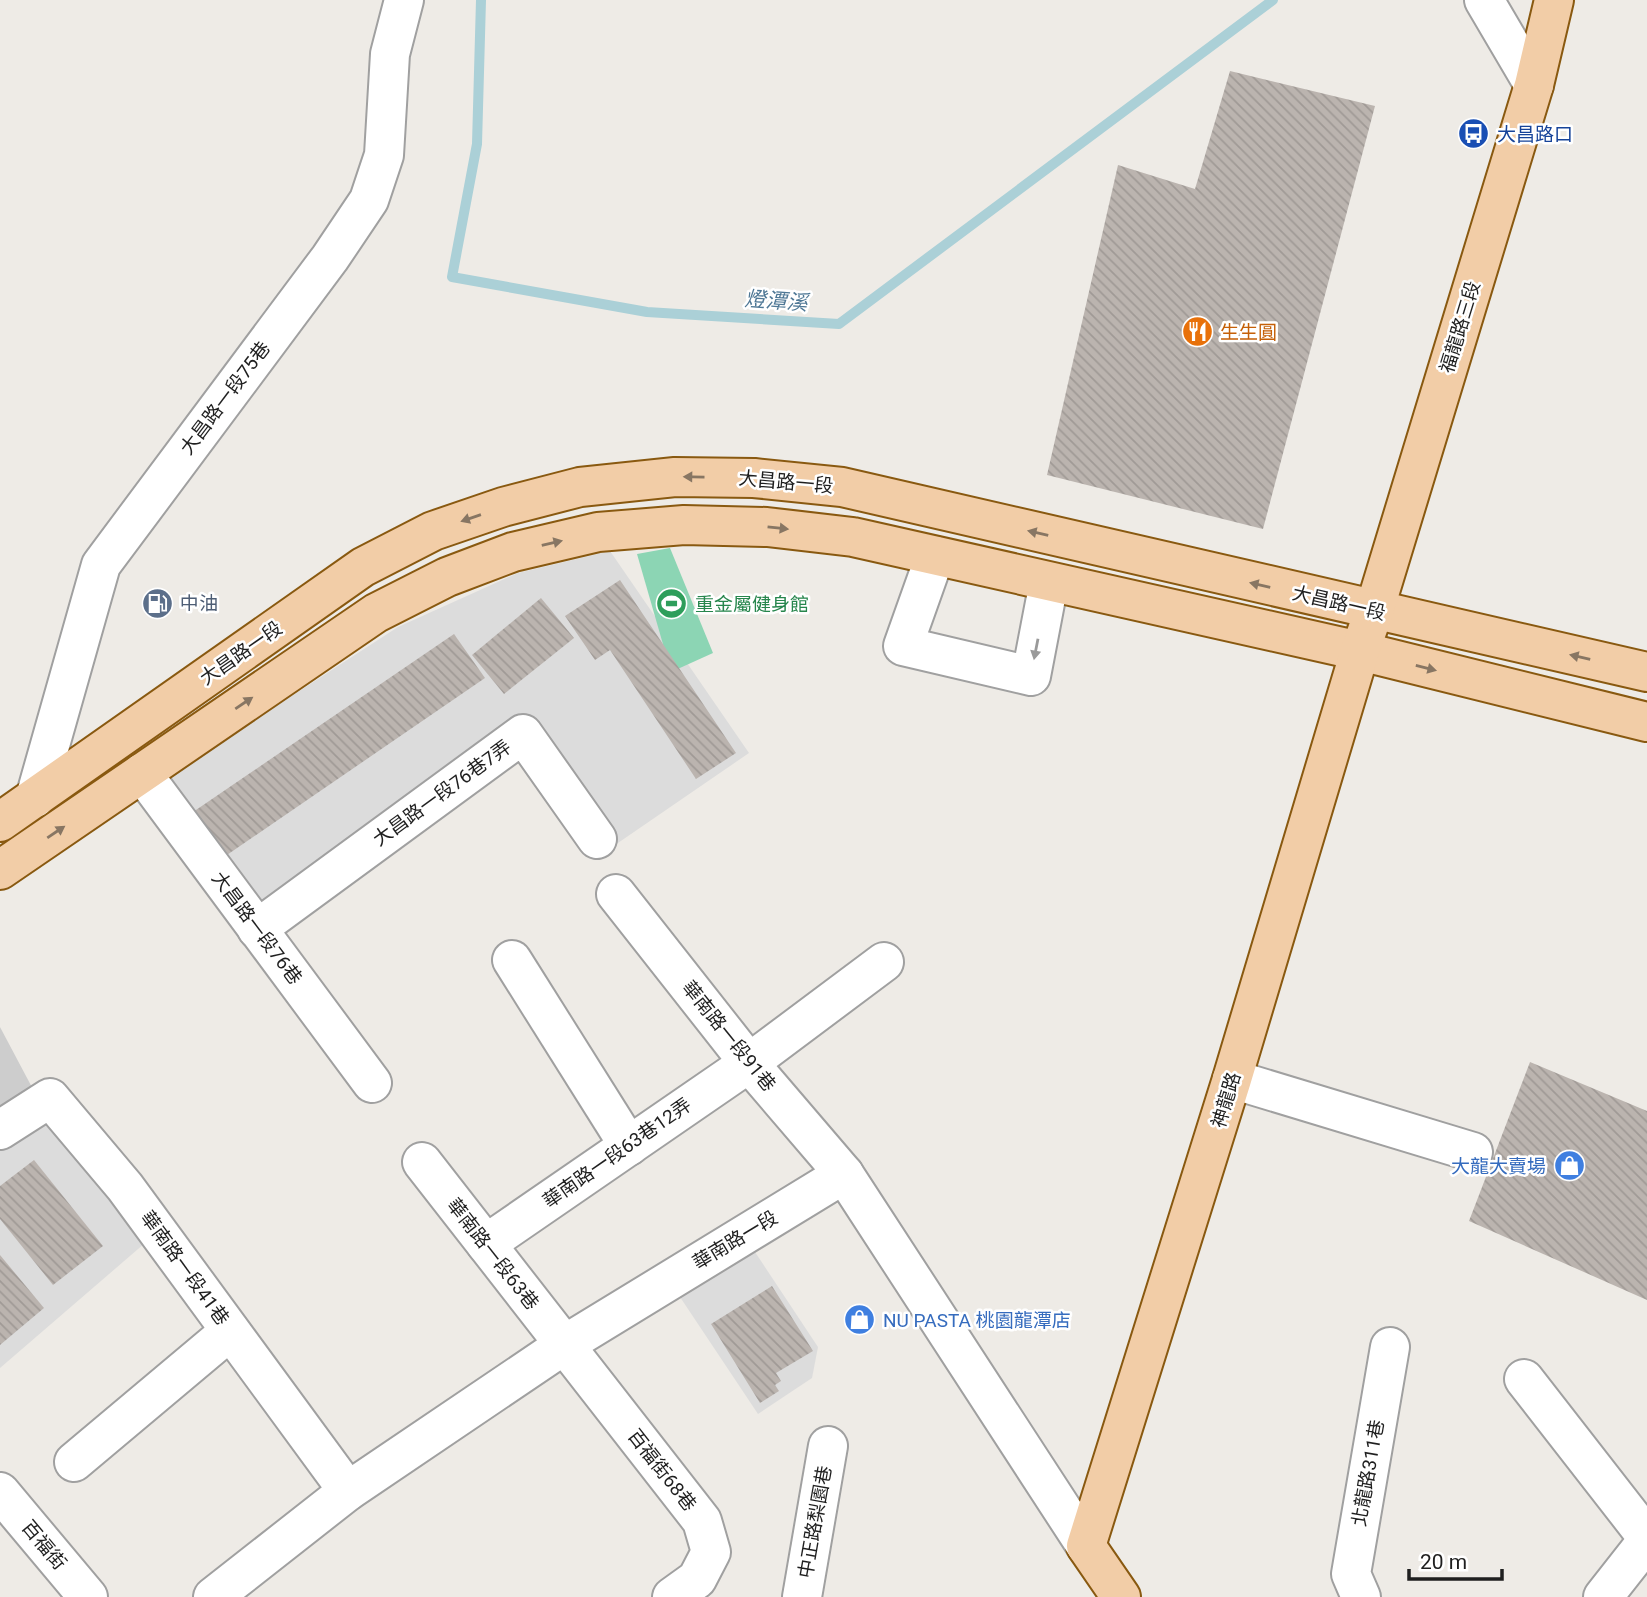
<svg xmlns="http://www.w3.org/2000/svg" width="1647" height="1597" font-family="Roboto,'Noto Sans TC',sans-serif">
  <defs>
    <pattern id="building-back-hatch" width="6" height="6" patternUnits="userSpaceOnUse" patternTransform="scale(1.75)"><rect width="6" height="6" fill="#bbb4af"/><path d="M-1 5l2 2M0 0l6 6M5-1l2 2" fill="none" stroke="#a09a96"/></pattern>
  </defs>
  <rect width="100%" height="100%" fill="#eeebe6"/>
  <!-- residential -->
  <g fill="#dcdcdc">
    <polygon points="610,551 749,753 615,845 527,721 255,911 161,781 398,627 518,573"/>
    <polygon points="41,1116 145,1243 0,1368 0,1144"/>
    <polygon points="753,1249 818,1347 812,1378 758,1414 680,1297"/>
  </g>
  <!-- religious -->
  <polygon fill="#cdcdcd" points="0,1027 35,1093 0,1114"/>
  <!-- pitch -->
  <polygon fill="#8cd5b4" points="670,548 713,653 671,672 637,554"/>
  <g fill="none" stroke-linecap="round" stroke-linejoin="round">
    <!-- stream -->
    <polyline stroke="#abd0d7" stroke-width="10" points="481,0 477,144 452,277 647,312 839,324 1273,0"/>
  </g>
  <!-- building -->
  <g fill="url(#building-back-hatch)">
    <polygon points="1230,71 1375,106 1263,529 1047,475 1118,165 1195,189"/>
    <polygon points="620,580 736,753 696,779 610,650 595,660 565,616"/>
    <polygon points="541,598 574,638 504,694 472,655"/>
    <polygon points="454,634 485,678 224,857 193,812"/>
    <polygon points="1530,1062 1647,1111 1647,1300 1469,1221"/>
    <polygon points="34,1160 103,1246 53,1285 0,1219 0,1186"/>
    <polygon points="0,1255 44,1308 0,1345"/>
    <polygon points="772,1286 813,1351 776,1373 781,1381 775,1385 779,1391 760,1403 711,1324"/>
  </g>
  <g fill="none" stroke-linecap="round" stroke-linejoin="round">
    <defs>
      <g id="minor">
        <polyline points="1484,0 1534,85"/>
        <polyline points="935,556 903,646 1031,676 1049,582"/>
        <polyline points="142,773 372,1083"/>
        <polyline points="35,798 101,565 330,258 369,200 384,155 390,54 404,0"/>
        <polyline points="616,894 749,1063 844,1174 1086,1546"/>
        <polyline points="257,929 523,734 597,839"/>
        <polyline points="512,960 629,1146"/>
        <polyline points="1232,1079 1473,1152"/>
        <polyline points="0,1130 50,1098 125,1187 348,1491"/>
        <polyline points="422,1162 702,1521 711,1552 697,1579 672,1597"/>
        <polyline points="486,1244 749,1063 884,962"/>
        <polyline points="1524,1379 1647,1537"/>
        <polyline points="74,1462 230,1331"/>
        <polyline points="0,1492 88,1597"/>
        <polyline points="213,1597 348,1491 564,1345 844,1174"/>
        <polyline points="802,1597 828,1446"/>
        <polyline points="1361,1597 1351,1574 1390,1347"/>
        <polyline points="1603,1597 1647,1541"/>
      </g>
      <g id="major">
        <polyline points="0,822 363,567 433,531 503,507 580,487 675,477 754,478 842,487 1647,672"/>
        <polyline points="0,870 376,613 447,577 513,552 598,532 684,525 767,527 853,537 1360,651 1647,722"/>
        <polyline points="1121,1597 1086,1546 1232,1079 1360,651 1374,611 1534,85 1554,0"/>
      </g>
    </defs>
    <!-- minor casing -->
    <use href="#minor" stroke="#a0a0a0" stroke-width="42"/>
    <!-- major casing -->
    <use href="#major" stroke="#895910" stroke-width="42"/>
    <!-- minor -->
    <use href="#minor" stroke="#fff" stroke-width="38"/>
    <!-- major -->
    <use href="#major" stroke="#f2cda7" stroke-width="38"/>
  </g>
  <!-- one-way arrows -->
  <defs><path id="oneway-solid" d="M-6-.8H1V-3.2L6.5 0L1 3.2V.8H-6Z" transform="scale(1.75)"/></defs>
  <g fill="#887663">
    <use href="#oneway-solid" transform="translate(694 477) rotate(-179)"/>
    <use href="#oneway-solid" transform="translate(471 518) rotate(161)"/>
    <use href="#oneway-solid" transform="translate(778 528) rotate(6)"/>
    <use href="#oneway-solid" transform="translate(1038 533) rotate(-167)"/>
    <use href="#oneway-solid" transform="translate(552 543) rotate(-13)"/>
    <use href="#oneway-solid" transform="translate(1260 585) rotate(-167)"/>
    <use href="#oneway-solid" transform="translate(1580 657) rotate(-167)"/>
    <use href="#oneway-solid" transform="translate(1426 668) rotate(14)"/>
    <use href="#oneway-solid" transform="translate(244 703) rotate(-34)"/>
    <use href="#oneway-solid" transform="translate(56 832) rotate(-34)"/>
  </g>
  <use fill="#9a9a9a" href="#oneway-solid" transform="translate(1036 649) rotate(101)"/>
  <!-- icons -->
  <defs>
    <symbol id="bus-disc" viewBox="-11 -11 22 22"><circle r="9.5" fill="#1a4fb4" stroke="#fff"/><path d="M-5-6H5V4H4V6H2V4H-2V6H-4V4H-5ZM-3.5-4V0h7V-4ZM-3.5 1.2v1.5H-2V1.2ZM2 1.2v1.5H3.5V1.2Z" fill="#fff"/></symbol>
    <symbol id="restaurant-disc" viewBox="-11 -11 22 22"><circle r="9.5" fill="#e8710a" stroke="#fff"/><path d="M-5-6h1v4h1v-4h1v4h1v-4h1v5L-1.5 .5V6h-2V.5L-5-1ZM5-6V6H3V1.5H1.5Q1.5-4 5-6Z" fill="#fff"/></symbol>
    <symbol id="fuel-disc" viewBox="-11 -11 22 22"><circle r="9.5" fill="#5c6f8a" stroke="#fff"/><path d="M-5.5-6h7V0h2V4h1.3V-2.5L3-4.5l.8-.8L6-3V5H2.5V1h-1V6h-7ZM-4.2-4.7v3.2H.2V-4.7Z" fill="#fff"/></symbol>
    <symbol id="stadium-disc" viewBox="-11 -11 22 22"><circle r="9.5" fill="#2e9e5b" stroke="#fff"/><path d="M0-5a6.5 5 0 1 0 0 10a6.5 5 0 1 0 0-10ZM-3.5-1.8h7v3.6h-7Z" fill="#fff"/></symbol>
    <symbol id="shop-disc" viewBox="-11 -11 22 22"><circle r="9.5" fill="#3f7fe0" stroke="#fff"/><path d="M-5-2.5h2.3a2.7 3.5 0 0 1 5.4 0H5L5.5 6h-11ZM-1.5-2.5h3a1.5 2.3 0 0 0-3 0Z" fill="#fff"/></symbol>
  </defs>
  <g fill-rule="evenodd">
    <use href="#bus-disc" x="1456" y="116" width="35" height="35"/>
    <use href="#restaurant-disc" x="1180" y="314" width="35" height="35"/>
    <use href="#fuel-disc" x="140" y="586" width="35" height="35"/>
    <use href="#stadium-disc" x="654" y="586" width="35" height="35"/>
    <use href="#shop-disc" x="1552" y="1148" width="35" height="35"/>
    <use href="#shop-disc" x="842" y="1302" width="35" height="35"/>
  </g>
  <g text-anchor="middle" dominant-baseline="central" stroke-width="5" stroke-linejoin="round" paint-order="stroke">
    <!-- transit labels -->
    <g font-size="19" fill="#164399" stroke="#fff" text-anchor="start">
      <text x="1497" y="134">大昌路口</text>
    </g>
    <!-- street labels -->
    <g font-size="19" fill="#1f1f1f" stroke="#fff">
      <text transform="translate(1460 327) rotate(-73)">福龍路三段</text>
      <text transform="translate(225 398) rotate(-53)">大昌路一段75巷</text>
      <text transform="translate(786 482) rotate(5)">大昌路一段</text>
      <text transform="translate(1339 603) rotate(13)">大昌路一段</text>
      <text transform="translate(241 653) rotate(-35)">大昌路一段</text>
      <text transform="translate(442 793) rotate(-36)">大昌路一段76巷7弄</text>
      <text transform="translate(257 928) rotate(53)">大昌路一段76巷</text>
      <text transform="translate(729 1036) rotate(51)">華南路一段91巷</text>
      <text transform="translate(1226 1100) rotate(-73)">神龍路</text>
      <text transform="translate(617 1153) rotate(-35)">華南路一段63巷12弄</text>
      <text transform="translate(735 1240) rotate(-31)">華南路一段</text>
      <text transform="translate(493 1254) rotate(52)">華南路一段63巷</text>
      <text transform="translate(185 1268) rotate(54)">華南路一段41巷</text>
      <text transform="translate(662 1470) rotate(52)">百福街68巷</text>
      <text transform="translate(1368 1473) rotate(-80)">北龍路311巷</text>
      <text transform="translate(815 1522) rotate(-80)">中正路梨園巷</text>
      <text transform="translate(44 1545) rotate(50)">百福街</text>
    </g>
    <!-- food labels -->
    <g font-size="19" fill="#c56008" stroke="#fff" text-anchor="start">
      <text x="1220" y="332">生生圓</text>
    </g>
    <!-- service labels -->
    <g font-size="19" fill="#4e5e75" stroke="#fff" text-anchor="start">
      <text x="180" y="603">中油</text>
    </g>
    <!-- leisure labels -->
    <g font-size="19" fill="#27864d" stroke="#fff" text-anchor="start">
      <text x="695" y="604">重金屬健身館</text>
    </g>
    <!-- shop labels -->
    <g font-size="19" fill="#366cbe" stroke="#fff" text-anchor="end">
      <text x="1546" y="1166">大龍大賣場</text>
      <text x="883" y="1320" text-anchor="start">NU PASTA 桃園龍潭店</text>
    </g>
    <!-- water labels -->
    <g font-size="21" font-style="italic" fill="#4e7795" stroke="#fff">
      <text transform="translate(776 301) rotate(4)">燈潭溪</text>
    </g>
  </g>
  <!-- scale -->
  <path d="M1409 1569v10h93v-10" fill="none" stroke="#1f1f1f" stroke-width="3.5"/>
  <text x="1420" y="1569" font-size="21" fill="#1f1f1f" stroke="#ffffff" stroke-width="5" paint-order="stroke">20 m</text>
</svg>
